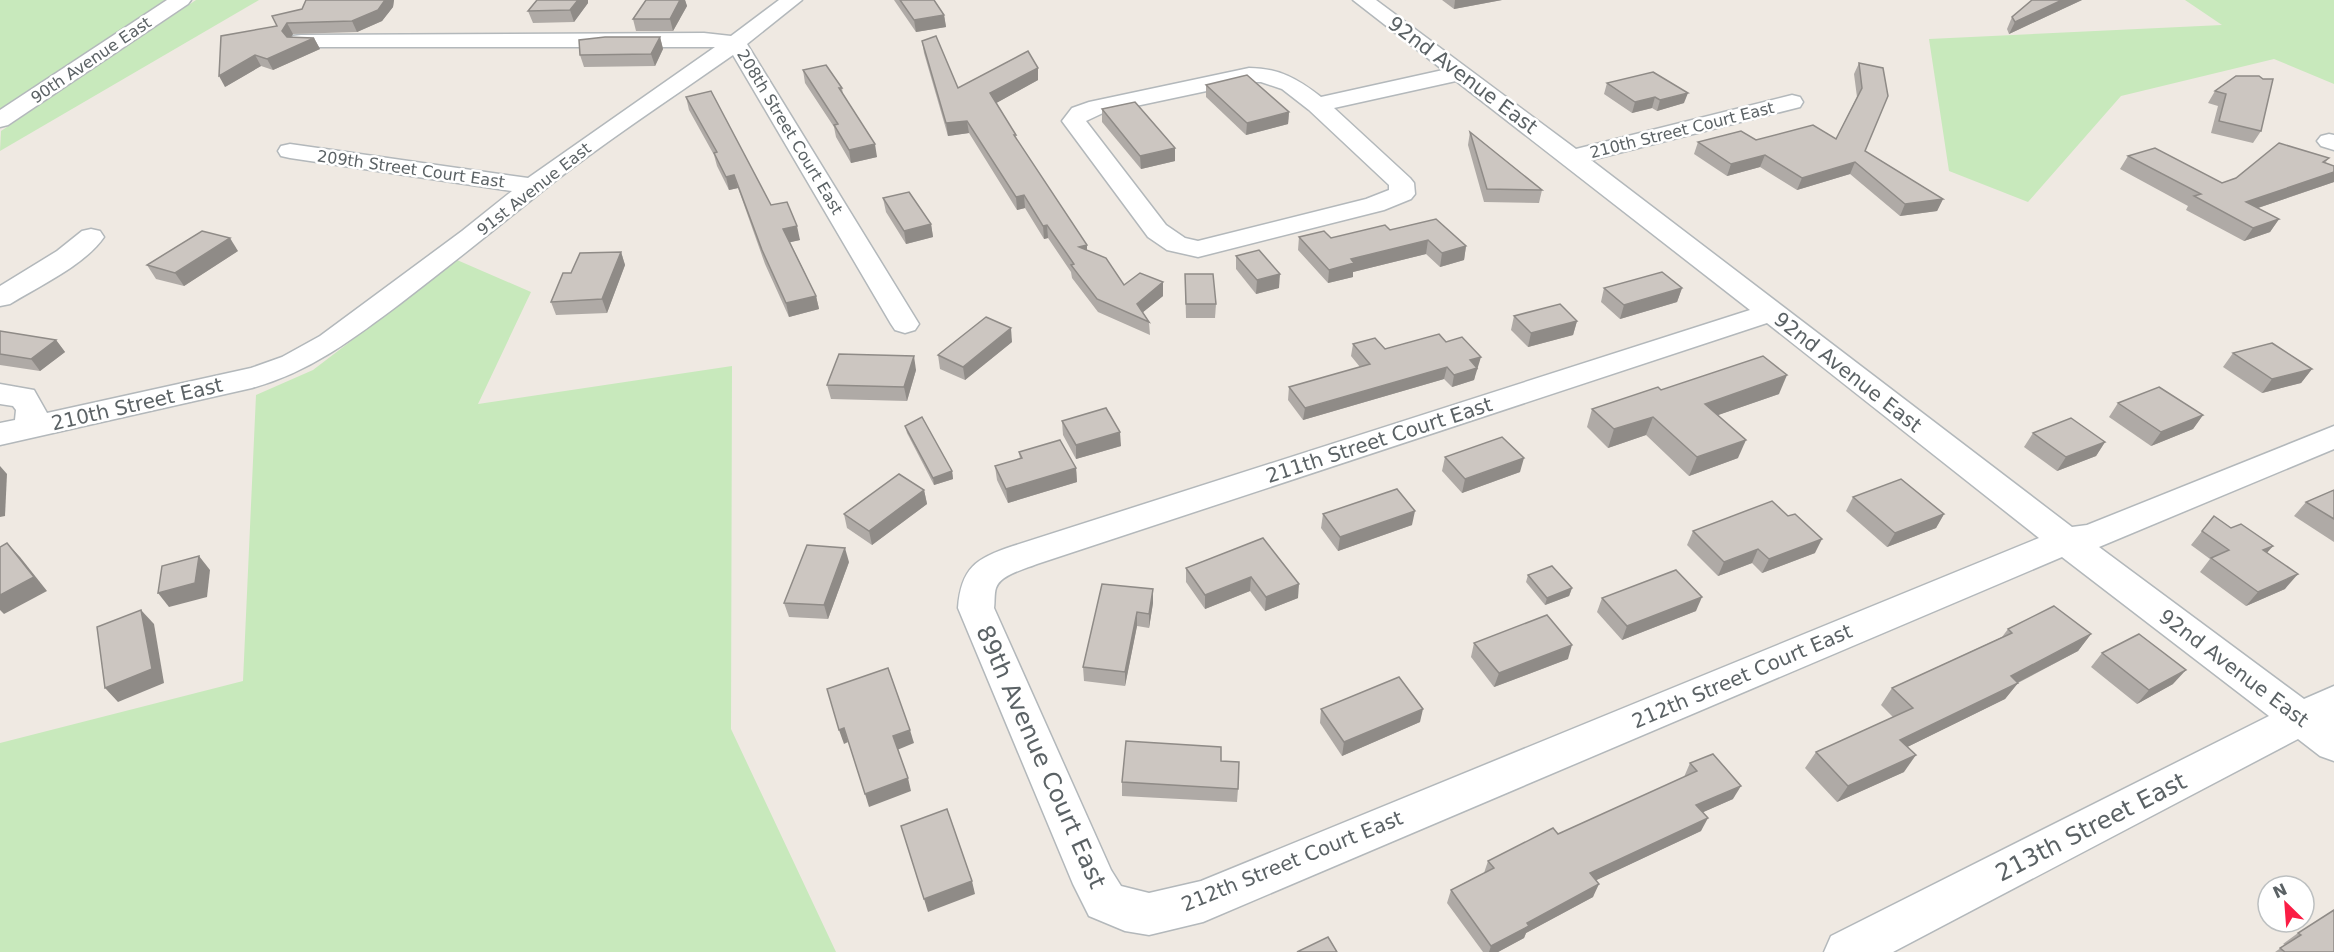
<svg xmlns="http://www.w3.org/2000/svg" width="2334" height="952" font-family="'DejaVu Sans',sans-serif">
  <rect width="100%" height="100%" fill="#efe9e2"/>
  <!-- green -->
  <g fill="#c8e9bc">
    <polygon points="0,0 167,0 0,110"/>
    <polygon points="196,0 259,0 0,151 1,131"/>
    <polygon points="2185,0 2334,0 2334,84 2274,59 2121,96 2028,202 1949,171 1929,39 2222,25"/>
    <polygon points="457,260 531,292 478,404 732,366 731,729 836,952 0,952 0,743 243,681 256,395 313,370"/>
  </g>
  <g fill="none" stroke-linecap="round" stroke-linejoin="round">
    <defs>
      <g id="minor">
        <polygon points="167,0 191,0 188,4 8,125 0,127 0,110"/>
        <path d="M779 0H802L747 44 919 324 915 330 905 333 895 330 891 324 733 55C669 100 601 144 540 193 494 230 448 267 401 303 353 339 310 372 252 388L0 445V423L15 420 16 410 13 406 0 404V384L34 390 47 413 251 368 282 357 320 336 462 231 512 191 290 158 281 156 278 151 281 146 290 144 528 178 715 47H301L293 46 290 41 293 36 301 35 704 33 731 36Z"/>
        <path d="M1353 0H1376L1576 149 1792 95 1800 97 1803 102 1800 107 1591 160 2072 527 2087 525 2334 426V449L2099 547 2304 699 2334 686V761L2320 756 2298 739 1893 952H1824L1831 936 2269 716 2062 557 1203 922 1149 935 1125 931 1089 916 1073 884 958 608C961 568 976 558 1013 546L1750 310 1456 81 1334 108 1410 178 1414 183 1415 194 1411 199 1384 210 1198 257 1167 250 1148 237 1062 121 1072 108 1089 102 1249 68C1279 68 1298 79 1321 97L1443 70ZM1249 82H1261L1282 89 1309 110 1389 185V190L1366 199 1198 241 1185 238 1166 225 1086 121 1103 113ZM1767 323 2039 538 1201 881 1149 893 1121 886 1111 870 994 608C995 602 994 594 996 588 1000 575 1025 569 1037 564Z"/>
        <polygon points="2329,134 2334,135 2334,150 2321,146 2317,141 2321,136"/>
        <path d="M91 229 100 231 104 237C85 265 39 286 10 304L0 306V286L57 251 82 231Z"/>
      </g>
    </defs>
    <!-- minor casing -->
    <use href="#minor" stroke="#b3b8bb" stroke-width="3"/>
    <!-- minor -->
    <use href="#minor" fill="#fff" fill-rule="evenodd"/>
  </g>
  <!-- wall -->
  <g fill="#afaaa6">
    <polygon points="306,0 394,0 393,7 382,21 357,32 293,34 291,37 314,38 320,49 273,70 261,66 225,87 277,26 302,9"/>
    <polygon points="537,0 592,0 588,0 588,3 574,22 533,23 528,11"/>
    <polygon points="646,0 685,0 687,6 673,31 636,31 633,19"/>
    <polygon points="894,0 934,0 944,15 946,27 916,32"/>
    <polygon points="1442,0 1502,0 1454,9"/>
    <polygon points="2032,0 2082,0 2009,34 2007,29 2012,17"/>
    <polygon points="660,37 663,49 655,66 584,67 580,55"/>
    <polygon points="922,41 958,88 1038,68 1038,80 996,103 1017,140 1087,250 1124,285 1163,282 1163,296 1143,312 1149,322 1150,335 1098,312 1072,278 1071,272 1048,238 1044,239 1025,208 1017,210 969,133 948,136 924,53"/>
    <polygon points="1859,63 1883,68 1865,151 1943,199 1937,211 1900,216 1850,174 1797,190 1760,167 1727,176 1694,154 1698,142 1756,140 1836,139 1857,97 1854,74"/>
    <polygon points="803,70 842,88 843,95 877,157 851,163 836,137 834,127 805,83"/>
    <polygon points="2236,76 2261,131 2253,143 2211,133 2218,106 2208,103 2215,91"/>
    <polygon points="1607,83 1684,103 1657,111 1652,108 1632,113 1604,94"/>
    <polygon points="1206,85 1289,112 1288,124 1246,135 1206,97"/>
    <polygon points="686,97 771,205 800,240 790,242 816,296 819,309 789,317 765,264 738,188 729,190 717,166 714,155 689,110"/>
    <polygon points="1102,109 1175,161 1141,169 1102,122"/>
    <polygon points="1470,132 1542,190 1539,203 1484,202 1468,145"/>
    <polygon points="2128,156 2222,183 2329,158 2325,163 2334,182 2258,208 2279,219 2270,232 2244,241 2186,210 2188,206 2120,169"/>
    <polygon points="883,198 931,224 933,237 906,244 886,212"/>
    <polygon points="1390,230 1466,246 1464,260 1440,267 1426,254 1353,272 1353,277 1328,283 1298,250 1299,237 1331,238"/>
    <polygon points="238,251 184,286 156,279 147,265"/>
    <polygon points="621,252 625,265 607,313 556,315 551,302 571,273"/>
    <polygon points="1236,256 1279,288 1256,294 1236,269"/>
    <polygon points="1185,274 1216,304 1215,318 1186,318"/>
    <polygon points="1604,288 1682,288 1677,302 1620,319 1601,302"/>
    <polygon points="1514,316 1577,321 1573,335 1528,347 1511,330"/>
    <polygon points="0,331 56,340 65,352 40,371 0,365"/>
    <polygon points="1012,342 965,380 940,369 938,355"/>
    <polygon points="1446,342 1478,370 1476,370 1474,380 1452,387 1444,379 1303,420 1288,400 1289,387 1360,367 1351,356 1353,344 1385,349"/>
    <polygon points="2233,353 2312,369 2301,383 2262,393 2223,367"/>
    <polygon points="916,370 907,401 831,399 827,385"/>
    <polygon points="1661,390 1779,394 1718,415 1738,458 1689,476 1646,435 1608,448 1587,427 1592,409"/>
    <polygon points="2118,403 2203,415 2193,429 2151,446 2109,417"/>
    <polygon points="1062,421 1121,446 1076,459 1063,435"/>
    <polygon points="905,426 952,471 953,479 934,485 907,433"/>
    <polygon points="2033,433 2105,442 2096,456 2057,471 2024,447"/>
    <polygon points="1019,452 1076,468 1077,482 1008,503 997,480 995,466 1020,459"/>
    <polygon points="1445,457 1520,472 1462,493 1442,471"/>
    <polygon points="924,490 927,504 872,545 847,528 844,514"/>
    <polygon points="2334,490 2334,542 2294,516 2306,502"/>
    <polygon points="1853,497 1944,514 1936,528 1887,547 1846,511"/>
    <polygon points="1323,514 1412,525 1338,551 1321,528"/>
    <polygon points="2214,516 2267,553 2285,589 2246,606 2200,572 2210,559 2191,545"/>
    <polygon points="1693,531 1815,553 1762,573 1752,563 1718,576 1687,545"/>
    <polygon points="1263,538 1298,598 1265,611 1250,591 1205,609 1186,582 1186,568"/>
    <polygon points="849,562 828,619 789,617 784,603"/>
    <polygon points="1528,575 1572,588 1569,596 1545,605 1526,582"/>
    <polygon points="1153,589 1153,603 1149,628 1137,626 1125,686 1084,681 1083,667"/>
    <polygon points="1602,598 1696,611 1622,640 1597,612"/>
    <polygon points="2008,629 2091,634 2078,651 2018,683 2005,699 1907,747 1904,772 1837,802 1805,768 1816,752 1893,717 1881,705 1892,688 2002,637"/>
    <polygon points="1474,643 1568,659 1494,687 1471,657"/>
    <polygon points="2102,653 2173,684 2137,704 2091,667"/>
    <polygon points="1321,709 1420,722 1342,756 1320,723"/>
    <polygon points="1221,761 1238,789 1237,802 1122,796 1122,782"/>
    <polygon points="1690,763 1733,799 1703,812 1701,831 1596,880 1593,897 1526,933 1524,938 1498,952 1483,952 1447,903 1451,890 1484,873 1488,861 1558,834 1684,777"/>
    <polygon points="2298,933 2334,952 2275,952 2285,945 2283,944"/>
  </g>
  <!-- shaded-wall -->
  <g fill="#8f8b87">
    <polygon points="385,0 394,0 393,7 382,21 357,32 352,21"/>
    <polygon points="578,0 588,0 588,3 574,22 570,10"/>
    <polygon points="680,0 685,0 687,6 673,31 670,19"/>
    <polygon points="1455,0 1502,0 1454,9"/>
    <polygon points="2062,0 2082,0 2009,34 2015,22"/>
    <polygon points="944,15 946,27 916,32 914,20"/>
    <polygon points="287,23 293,34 288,42 282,31"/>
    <polygon points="660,37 663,49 655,66 651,54"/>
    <polygon points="314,38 320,49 273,70 267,59"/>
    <polygon points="255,55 261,66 225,87 219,76"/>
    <polygon points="1038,68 1038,80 991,106 990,93"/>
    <polygon points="1688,93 1684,103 1657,111 1660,100"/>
    <polygon points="1655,97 1652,108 1632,113 1635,102"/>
    <polygon points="1289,112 1288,124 1246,135 1247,123"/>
    <polygon points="967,121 969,133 948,136 946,123"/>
    <polygon points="875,144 877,157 851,163 849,150"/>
    <polygon points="1175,148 1175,161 1141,169 1140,156"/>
    <polygon points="1765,155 1760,167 1727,176 1731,164"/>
    <polygon points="1855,162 1850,174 1797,190 1802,178"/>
    <polygon points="2334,172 2334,182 2237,215 2246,202"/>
    <polygon points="734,175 738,188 729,190 726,177"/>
    <polygon points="1024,195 1025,208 1017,210 1016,197"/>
    <polygon points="1943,199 1937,211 1900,216 1905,204"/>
    <polygon points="2279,219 2270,232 2244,241 2253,228"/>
    <polygon points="931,224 933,237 906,244 904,231"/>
    <polygon points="1047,225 1048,238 1044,239 1043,226"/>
    <polygon points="797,226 800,240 787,243 783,229"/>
    <polygon points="230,238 238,251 184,286 175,273"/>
    <polygon points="1428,240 1426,254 1353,272 1353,277 1328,283 1329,270 1351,259"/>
    <polygon points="1087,245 1087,258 1079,247"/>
    <polygon points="1466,246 1464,260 1440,267 1442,253"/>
    <polygon points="621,252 625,265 607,313 602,299"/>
    <polygon points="1280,274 1279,288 1256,294 1257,280"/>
    <polygon points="1163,282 1163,296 1137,317 1137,304"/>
    <polygon points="1682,288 1677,302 1620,319 1624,305"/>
    <polygon points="816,296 819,309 789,317 786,303"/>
    <polygon points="1577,321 1573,335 1528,347 1531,333"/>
    <polygon points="1011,328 1012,342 965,380 963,367"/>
    <polygon points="56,340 65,352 40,371 31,359"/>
    <polygon points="914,356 916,370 907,401 904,387"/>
    <polygon points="1481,357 1474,380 1452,387 1454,375 1470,360"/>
    <polygon points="1447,367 1444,379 1303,420 1305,408"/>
    <polygon points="2312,369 2301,383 2262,393 2272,379"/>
    <polygon points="1787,375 1779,394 1698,422 1705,404"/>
    <polygon points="2203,415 2193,429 2151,446 2161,432"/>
    <polygon points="1653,417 1646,435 1608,448 1614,429"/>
    <polygon points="1120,432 1121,446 1076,459 1076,445"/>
    <polygon points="1746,440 1738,458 1689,476 1697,457"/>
    <polygon points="2105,442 2096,456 2057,471 2066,457"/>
    <polygon points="1524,458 1520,472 1462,493 1465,479"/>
    <polygon points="0,466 7,474 5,516 0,517"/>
    <polygon points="1076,468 1077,482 1008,503 1006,489"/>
    <polygon points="952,471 953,479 934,485 933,478"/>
    <polygon points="924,490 927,504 872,545 869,531"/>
    <polygon points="1415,511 1412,525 1338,551 1340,537"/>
    <polygon points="1944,514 1936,528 1887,547 1895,533"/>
    <polygon points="1822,539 1815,553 1762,573 1769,559"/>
    <polygon points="7,543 20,557 47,591 4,614 0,610 0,595"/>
    <polygon points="2273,546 2261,560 2263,550"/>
    <polygon points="845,548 849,562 828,619 824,605"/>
    <polygon points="1758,549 1752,563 1718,576 1724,562"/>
    <polygon points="199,556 210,570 207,597 169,607 158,593"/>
    <polygon points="2298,574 2285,589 2246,606 2258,592"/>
    <polygon points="1251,577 1250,591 1205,609 1205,595"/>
    <polygon points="1299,584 1298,598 1265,611 1266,597"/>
    <polygon points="1572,588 1569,596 1545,605 1547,598"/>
    <polygon points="1153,589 1153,603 1149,628 1149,614"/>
    <polygon points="1702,597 1696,611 1622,640 1627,626"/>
    <polygon points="141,610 154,624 164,683 118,702 105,688"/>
    <polygon points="1137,612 1137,626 1125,686 1125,672"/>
    <polygon points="2091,634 2078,651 2011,686 2018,683 2005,699 1889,756 1900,740 2011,676"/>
    <polygon points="1572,645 1568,659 1494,687 1499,673"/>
    <polygon points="2186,670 2173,684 2137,704 2149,690"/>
    <polygon points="1423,709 1420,722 1342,756 1344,742"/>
    <polygon points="844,728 848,742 844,744 839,730"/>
    <polygon points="910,730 914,743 897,750 893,736"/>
    <polygon points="1916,755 1904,772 1837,802 1848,786"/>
    <polygon points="908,778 911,791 869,807 865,794"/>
    <polygon points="1741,786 1733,799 1690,818 1696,805"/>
    <polygon points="1708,818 1701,831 1584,886 1590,873"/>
    <polygon points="972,881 975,894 928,912 924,899"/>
    <polygon points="1599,884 1593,897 1526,933 1524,938 1498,952 1489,952 1491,946 1527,923"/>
  </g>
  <!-- building -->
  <g fill="#ccc6c1" stroke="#8f8b87" stroke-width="1.5">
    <polygon points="306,0 385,0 378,10 352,21 287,23 282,31 287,37 314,38 267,59 255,55 219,76 221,36 277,26 272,16 302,9"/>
    <polygon points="537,0 578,0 570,10 528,11"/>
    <polygon points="646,0 680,0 670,19 633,19"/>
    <polygon points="900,0 934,0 944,15 914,20"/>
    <polygon points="2032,0 2062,0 2015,22 2012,17"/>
    <polygon points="936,36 958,88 1028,51 1038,68 990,93 1016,135 1014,135 1087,245 1079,247 1106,258 1124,285 1140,273 1163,282 1137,304 1149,322 1097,299 1071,265 1074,264 1047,225 1043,226 1024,195 1016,197 967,121 946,123 922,41"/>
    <polygon points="605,37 660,37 651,54 580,55 579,40"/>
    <polygon points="1859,63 1883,68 1888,96 1865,151 1943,199 1905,204 1855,162 1802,178 1765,155 1731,164 1698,142 1741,131 1756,140 1813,125 1836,139 1862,88"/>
    <polygon points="826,65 842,88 839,88 875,144 849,150 834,125 838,124 803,70"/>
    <polygon points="1653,72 1688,93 1660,100 1655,97 1635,102 1607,83"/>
    <polygon points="1247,75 1289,112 1247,123 1206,85"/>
    <polygon points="2236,76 2259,76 2263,79 2273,79 2261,131 2219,121 2226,94 2215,91"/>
    <polygon points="711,91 771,205 787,202 797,226 783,229 816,296 786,303 762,250 734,175 726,177 714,153 717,152 686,97"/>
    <polygon points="1135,102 1175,148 1140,156 1102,109"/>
    <polygon points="1470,132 1542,190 1487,189"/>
    <polygon points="2279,143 2329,158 2323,162 2334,166 2334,172 2246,202 2279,219 2253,228 2194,196 2201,194 2128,156 2155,148 2222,183 2236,178"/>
    <polygon points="909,192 931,224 904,231 883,198"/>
    <polygon points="1436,219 1466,246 1442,253 1428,240 1351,259 1354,263 1329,270 1299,237 1324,231 1331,238 1385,225 1390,230"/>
    <polygon points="202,231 230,238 175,273 147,265"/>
    <polygon points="1259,250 1280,274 1257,280 1236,256"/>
    <polygon points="621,252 602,299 551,302 563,273 571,273 580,253"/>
    <polygon points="1662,272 1682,288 1624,305 1604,288"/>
    <polygon points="1185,274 1213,274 1216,304 1186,304"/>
    <polygon points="1560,304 1577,321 1531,333 1514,316"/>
    <polygon points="986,317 1011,328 963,367 938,355"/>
    <polygon points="0,331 56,340 31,359 0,354"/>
    <polygon points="1439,334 1446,342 1462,337 1481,357 1470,360 1477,368 1454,375 1447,367 1305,408 1289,387 1370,364 1353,344 1375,338 1385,349"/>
    <polygon points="2272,343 2312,369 2272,379 2233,353"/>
    <polygon points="839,354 914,356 904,387 827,385"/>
    <polygon points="1763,356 1787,375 1705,404 1746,440 1697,457 1653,417 1614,429 1592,409 1658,387 1661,390"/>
    <polygon points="2159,387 2203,415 2161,432 2118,403"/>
    <polygon points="1106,408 1120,432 1076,445 1062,421"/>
    <polygon points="922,417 952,471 933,478 905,426"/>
    <polygon points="2071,418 2105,442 2066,457 2033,433"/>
    <polygon points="1502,437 1524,458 1465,479 1445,457"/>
    <polygon points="1060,440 1076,468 1006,489 995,466 1022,458 1019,452"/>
    <polygon points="899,474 924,490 869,531 844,514"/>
    <polygon points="1901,479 1944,514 1895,533 1853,497"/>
    <polygon points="1397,489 1415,511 1340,537 1323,514"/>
    <polygon points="2334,490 2334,519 2306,502"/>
    <polygon points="1772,501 1788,516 1795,514 1822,539 1769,559 1758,549 1724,562 1693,531"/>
    <polygon points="2214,516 2231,528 2241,524 2273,546 2263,550 2298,574 2258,592 2211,558 2229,550 2202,531"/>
    <polygon points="1263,538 1299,584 1266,597 1251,577 1205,595 1186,568"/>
    <polygon points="7,543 34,577 0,595 0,547"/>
    <polygon points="807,545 845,548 824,605 784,603"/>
    <polygon points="199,556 195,583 158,593 162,566"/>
    <polygon points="1552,566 1572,588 1547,598 1528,575"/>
    <polygon points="1676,570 1702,597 1627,626 1602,598"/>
    <polygon points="1102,584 1153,589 1149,614 1137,612 1125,672 1083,667"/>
    <polygon points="2054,606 2091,634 2011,676 2018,683 1900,740 1916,755 1848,786 1816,752 1913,708 1892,688 2012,633 2008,629"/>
    <polygon points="141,610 152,669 105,688 97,627"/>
    <polygon points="1547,615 1572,645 1499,673 1474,643"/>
    <polygon points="2139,634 2186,670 2149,690 2102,653"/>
    <polygon points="888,668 910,730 893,736 908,778 865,794 844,728 839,730 827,689"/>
    <polygon points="1399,677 1423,709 1344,742 1321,709"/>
    <polygon points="1126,741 1221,747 1221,761 1239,762 1238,789 1122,782"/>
    <polygon points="1713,754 1741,786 1696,805 1708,818 1590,873 1599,884 1527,923 1529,926 1491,946 1451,890 1494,868 1488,861 1553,828 1558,834 1697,771 1690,763"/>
    <polygon points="947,809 972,881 924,899 901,826"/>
    <polygon points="2334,910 2334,952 2285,952 2280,948 2301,935 2298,933"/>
    <polygon points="1328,937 1337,952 1297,952"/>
  </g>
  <g text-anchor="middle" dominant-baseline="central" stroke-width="5" stroke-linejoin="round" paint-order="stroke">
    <!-- far-street labels -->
    <g font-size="16" fill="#5b6265" stroke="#fff">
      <text transform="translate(91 60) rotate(-34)">90th Avenue East</text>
      <text transform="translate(1682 130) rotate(-14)">210th Street Court East</text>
      <text transform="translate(790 132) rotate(59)">208th Street Court East</text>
      <text transform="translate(411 169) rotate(8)">209th Street Court East</text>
      <text transform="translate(534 189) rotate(-38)">91st Avenue East</text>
    </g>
    <!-- street labels -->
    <g font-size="20" fill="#5b6265" stroke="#fff">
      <text transform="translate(1463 75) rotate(37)">92nd Avenue East</text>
      <text transform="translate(1848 372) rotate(38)">92nd Avenue East</text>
      <text transform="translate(137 404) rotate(-13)">210th Street East</text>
      <text transform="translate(1379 440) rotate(-18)">211th Street Court East</text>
      <text transform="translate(2234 668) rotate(37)">92nd Avenue East</text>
      <text transform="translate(1742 676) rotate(-23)">212th Street Court East</text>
      <text transform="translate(1292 861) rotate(-22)">212th Street Court East</text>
    </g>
    <!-- near-street labels -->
    <g font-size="24" fill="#5b6265" stroke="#fff">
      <text transform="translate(1041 757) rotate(66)">89th Avenue Court East</text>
      <text transform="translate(2091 827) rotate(-27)">213th Street East</text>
    </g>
  </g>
  <!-- north arrow -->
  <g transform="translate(2286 904) rotate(335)"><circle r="28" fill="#ffffff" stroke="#bdc0c1" stroke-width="1.5"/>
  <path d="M0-4.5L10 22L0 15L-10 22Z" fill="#fb1d45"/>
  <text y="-9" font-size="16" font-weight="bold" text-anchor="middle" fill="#5b6265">N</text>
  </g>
</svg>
